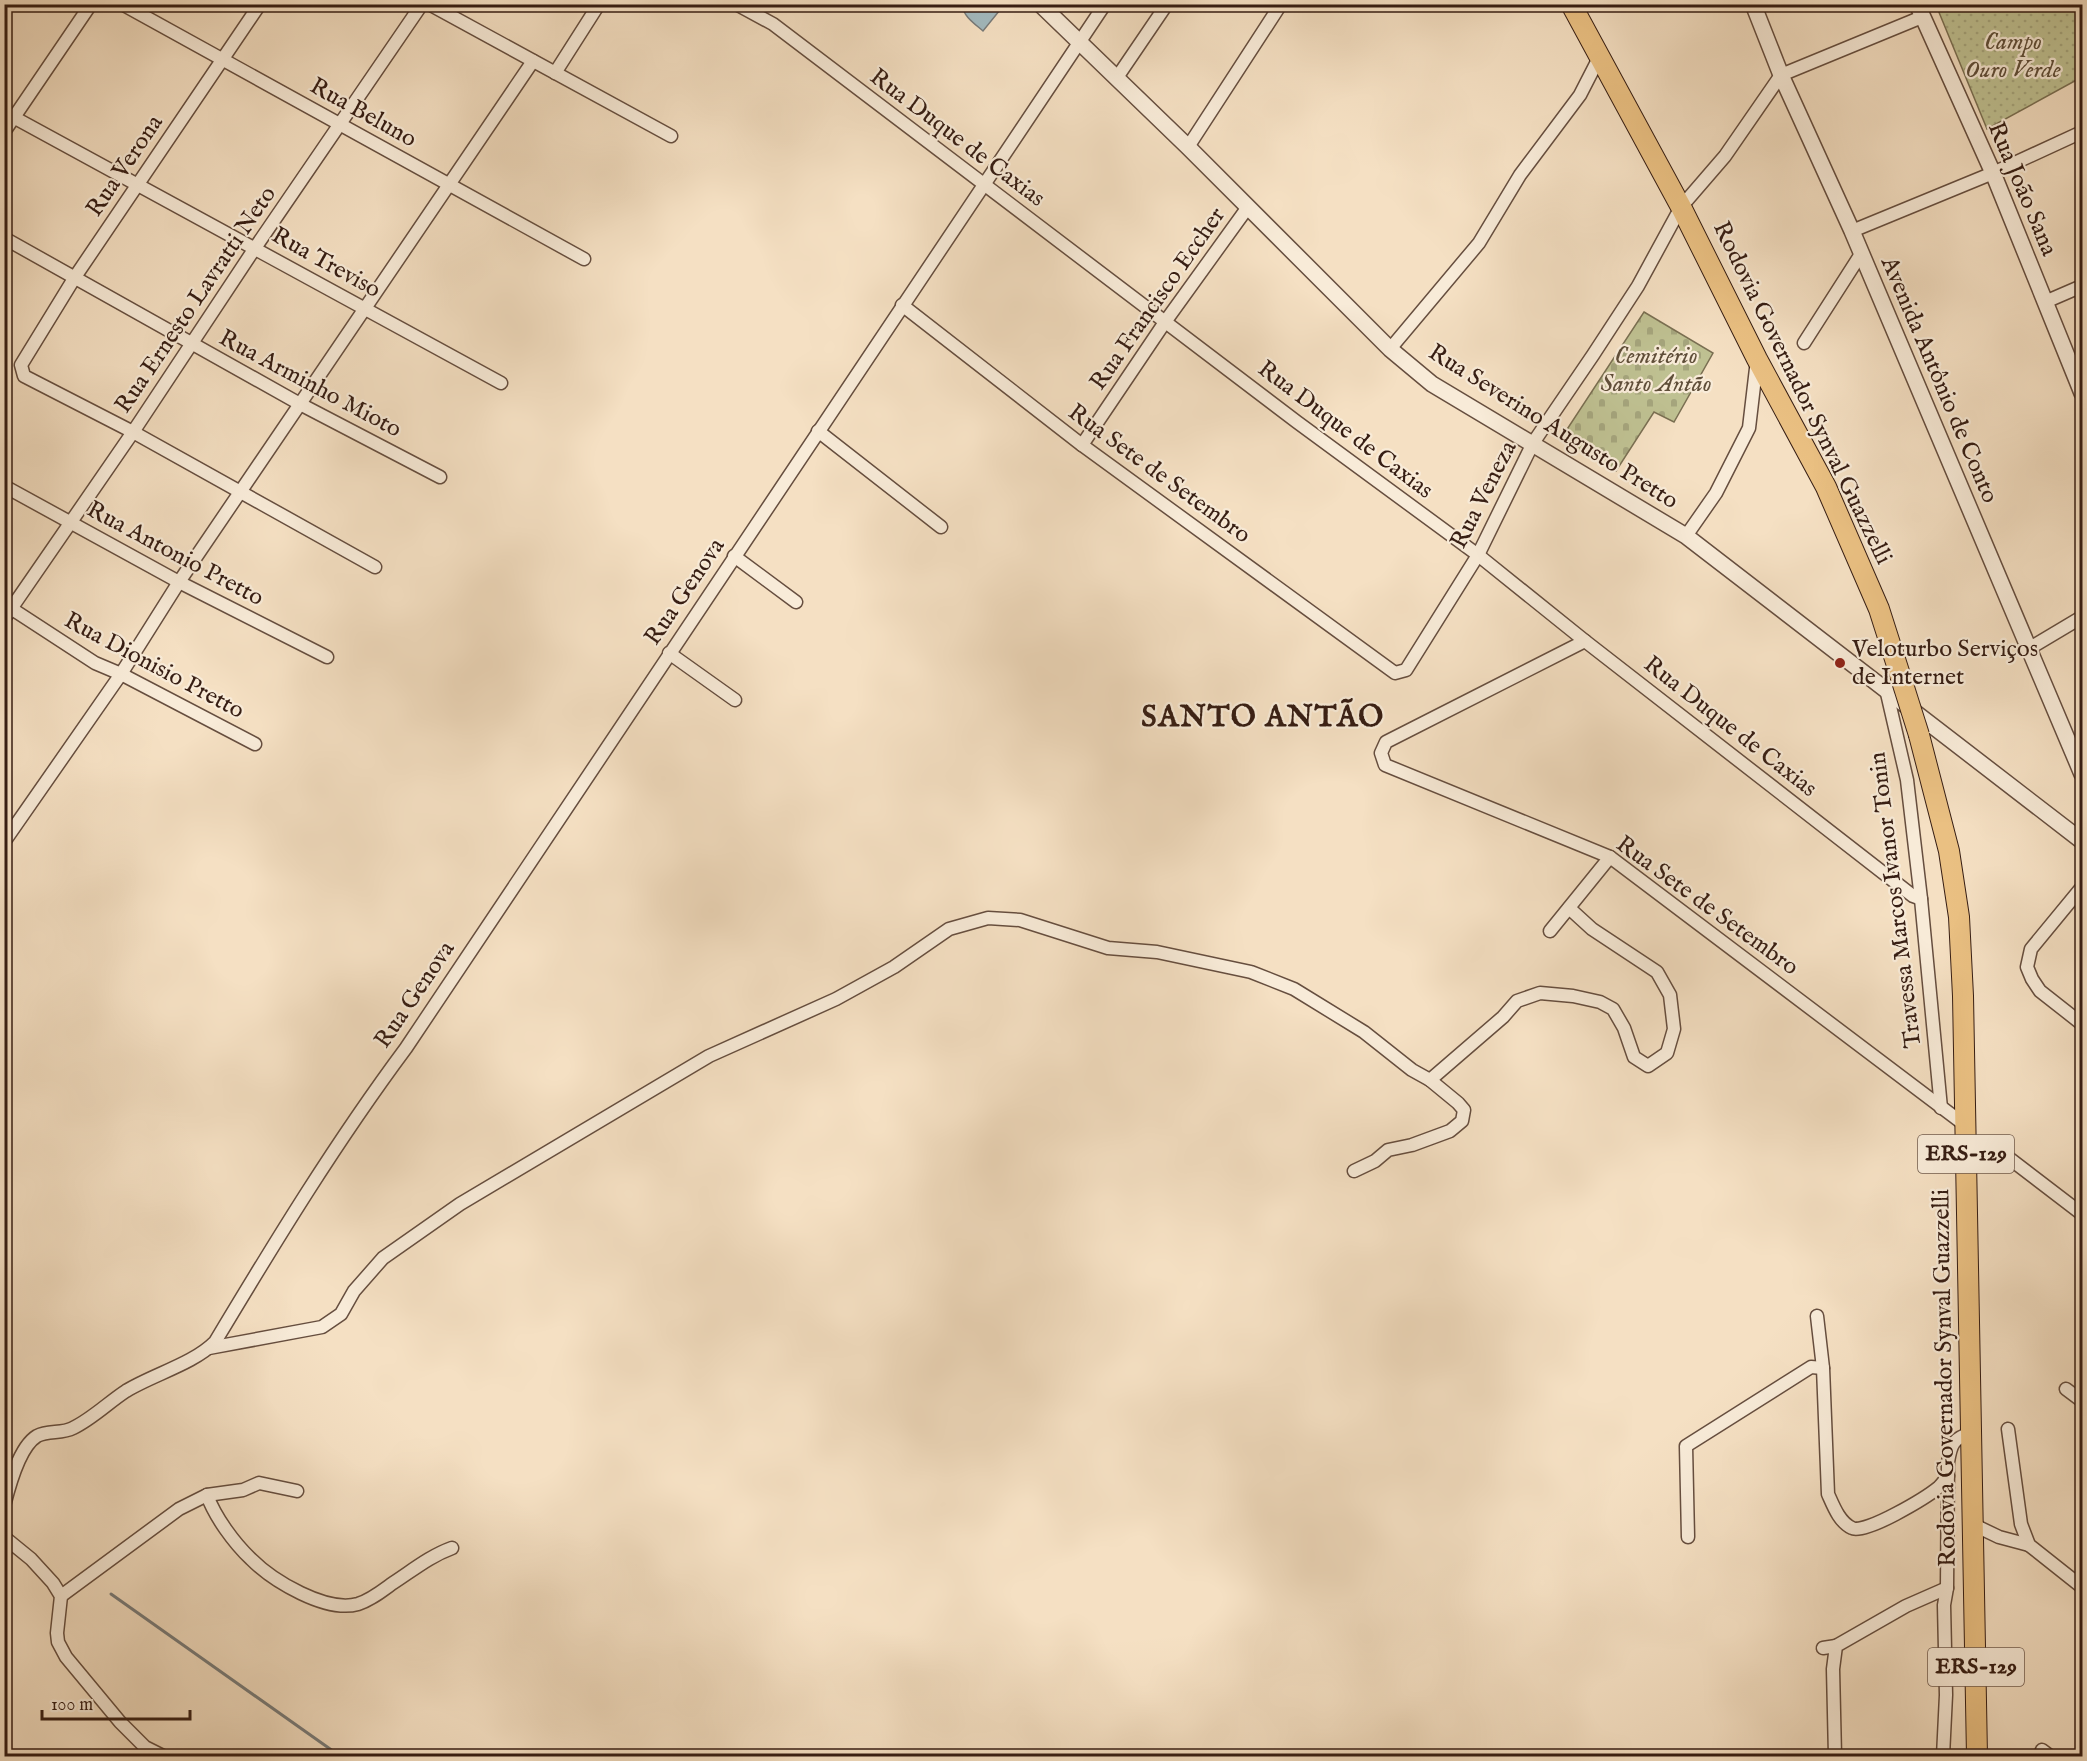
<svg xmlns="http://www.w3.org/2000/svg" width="2087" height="1761" font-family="'IM FELL English',serif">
  <defs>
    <pattern id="cemetery-stones" width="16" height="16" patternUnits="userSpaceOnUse" patternTransform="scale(1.5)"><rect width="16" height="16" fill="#bfc192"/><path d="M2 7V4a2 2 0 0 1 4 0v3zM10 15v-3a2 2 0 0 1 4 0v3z" fill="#a5a57d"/></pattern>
    <pattern id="park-dots" width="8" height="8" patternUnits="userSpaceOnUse" patternTransform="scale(1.5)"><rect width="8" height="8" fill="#bfc192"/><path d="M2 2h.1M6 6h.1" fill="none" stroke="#a5a57d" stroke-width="1.8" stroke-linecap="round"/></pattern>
  </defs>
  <rect width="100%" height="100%" fill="#f5e0c3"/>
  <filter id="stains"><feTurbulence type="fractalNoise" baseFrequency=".00333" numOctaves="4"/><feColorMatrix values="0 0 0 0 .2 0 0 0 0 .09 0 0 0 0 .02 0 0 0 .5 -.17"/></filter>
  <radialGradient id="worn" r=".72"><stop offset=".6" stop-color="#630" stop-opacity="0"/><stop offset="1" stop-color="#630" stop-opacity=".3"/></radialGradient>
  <!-- cemetery -->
  <polygon fill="url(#cemetery-stones)" stroke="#7a6f52" stroke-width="1.5" points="1644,312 1713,353 1674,422 1654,412 1616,471 1560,440"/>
  <!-- park -->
  <polygon fill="url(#park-dots)" stroke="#7a6f52" stroke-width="1.5" points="1936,5 2082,5 2082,77 1987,129"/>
  <!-- water -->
  <path fill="#a2babf" stroke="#777b7a" stroke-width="1.5" d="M962 5V4L1004 5 983 31C975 24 963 16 962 5Z"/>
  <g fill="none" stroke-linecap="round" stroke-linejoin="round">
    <!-- stream -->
    <polyline stroke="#777b7a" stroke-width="3" points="111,1594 340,1756"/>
    <defs>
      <g id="minor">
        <polyline points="122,4 584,259"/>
        <polyline points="260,4 75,277 21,365 24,376 133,432 375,567"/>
        <polyline points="429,4 671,136"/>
        <polyline points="736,4 773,24 1297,422 1478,555 1585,641 1913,896 1921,899"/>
        <polyline points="555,73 599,4"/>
        <polyline points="1116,79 1167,4"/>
        <polyline points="4,112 501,383"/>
        <polyline points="4,132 91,4"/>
        <polyline points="1188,147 1281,4"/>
        <polyline points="1852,231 1993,173 2082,132"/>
        <polyline points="4,238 300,404 440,477"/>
        <polyline points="2045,302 2082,286"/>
        <polyline points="902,305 1082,445 1395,673 1406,670 1478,555 1533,443 1593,355 1638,286 1681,207 1725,156 1781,75 1922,17"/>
        <polyline points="1804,343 1861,254"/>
        <polyline points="1390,349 1479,243 1520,175 1580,95 1599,58"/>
        <polyline points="818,431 941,527"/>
        <polyline points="1082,445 1165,322 1248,207"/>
        <polyline points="4,486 179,582 327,657"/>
        <polyline points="1686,536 1716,493 1749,428 1757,360"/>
        <polyline points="734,556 796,602"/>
        <polyline points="6,605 95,663 121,674 255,744"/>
        <polyline points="4,619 133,432 255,248 422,4"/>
        <polyline points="1585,641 1386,742 1381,753 1385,765 1610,857 1965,1125"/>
        <polyline points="2030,648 2082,617"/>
        <polyline points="669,653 735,700"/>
        <polyline points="1886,689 1907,780 1921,899 1941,1108"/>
        <polyline points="4,842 121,674 179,582 533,61"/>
        <polyline points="2082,887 2031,949 2027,967 2032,979 2040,991 2082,1024"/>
        <polyline points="1550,931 1610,857"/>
        <polyline points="1430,1080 1503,1017 1517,1001 1540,993 1573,996 1600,1002 1613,1009 1624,1028 1634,1057 1648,1066 1667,1053 1674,1029 1670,995 1657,972 1592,929 1569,908"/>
        <polyline points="2001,1152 2082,1214"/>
        <path d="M1817 1316 1823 1368 1828 1494C1833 1505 1839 1522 1852 1528 1865 1535 1927 1497 1939 1487 1942 1484 1945 1480 1948 1476"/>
        <polyline points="209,1348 322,1327 341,1314 354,1291 383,1258 460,1204 709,1056 836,999 894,967 949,929 988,918 1020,920 1108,948 1157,952 1251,972 1294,989 1364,1032 1412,1070 1430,1080 1458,1103 1464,1110 1462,1121 1450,1131 1412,1145 1388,1150 1375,1161 1354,1171"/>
        <polyline points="2066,1389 2082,1401"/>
        <polyline points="2008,1429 2021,1524 2029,1545 2082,1587"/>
        <path d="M207 1495C215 1517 234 1543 251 1559 273 1581 326 1613 358 1604 371 1600 382 1591 393 1583 413 1570 430 1556 452 1548"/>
        <path d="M4 1506C9 1486 19 1447 37 1436 48 1430 62 1434 73 1428 92 1419 109 1402 126 1391 154 1374 193 1364 215 1342 275 1242 336 1142 406 1048L1105 4"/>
        <polyline points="1974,1525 1999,1537 2029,1545"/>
        <polyline points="4,1537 31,1559 53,1583 61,1596 57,1633 58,1642 66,1657 120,1722 145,1747 163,1756"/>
        <polyline points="1688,1537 1686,1446 1811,1367 1823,1368"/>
        <polyline points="61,1596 179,1509 207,1495 243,1490 259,1483 297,1491"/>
        <polyline points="1823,1648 1836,1646"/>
        <polyline points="2042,1750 2050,1756"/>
        <polyline points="1835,1756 1833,1669 1836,1646 1906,1606 1947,1588"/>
        <path d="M1943 1756 1946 1695 1944 1605 1947 1588 1948 1462C1951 1444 1953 1438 1972 1433"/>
      </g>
      <g id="tertiary">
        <polyline points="1040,4 1188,147 1390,349 1432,384 1686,536 2082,841"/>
        <polyline points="1753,4 1781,75 1852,231 2082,774"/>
        <polyline points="1917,4 1993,173 2082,393"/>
      </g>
      <g id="primary">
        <polyline points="1571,4 1681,207 1757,359 1826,487 1879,609 1901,678"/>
        <polyline points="1919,735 1949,851 1959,917 1963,996 1977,1756"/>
      </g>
    </defs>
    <!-- minor casing -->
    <use href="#minor" stroke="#664e3f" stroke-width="15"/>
    <!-- tertiary casing -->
    <use href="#tertiary" stroke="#664e3f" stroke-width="18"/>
    <!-- primary casing -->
    <use href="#primary" stroke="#361d13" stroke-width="22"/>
    <!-- minor -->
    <use href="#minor" stroke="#f8ebd8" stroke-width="12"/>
    <!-- tertiary -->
    <use href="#tertiary" stroke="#f8ebd8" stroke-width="15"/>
    <!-- primary -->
    <use href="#primary" stroke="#eac082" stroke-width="20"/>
    <defs>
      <polyline id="primary-bridge" points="1901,678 1919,735"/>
    </defs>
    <!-- primary-bridge casing -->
    <use href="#primary-bridge" stroke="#361d13" stroke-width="22" stroke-linecap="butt"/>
    <!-- primary-bridge -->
    <use href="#primary-bridge" stroke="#eac082" stroke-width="20"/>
  </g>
  <!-- markers -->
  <circle fill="#8f2418" stroke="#f8ebd8" stroke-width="2" cx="1840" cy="663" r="6"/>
  <g text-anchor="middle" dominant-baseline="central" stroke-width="4.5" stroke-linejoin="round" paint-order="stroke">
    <!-- shield labels -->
    <g fill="#f8ebd8" stroke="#705b4e" stroke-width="1.5">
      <rect x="1918" y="1135" width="96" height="38" rx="4.5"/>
      <rect x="1928" y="1648" width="96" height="38" rx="4.5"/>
    </g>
    <g font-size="22" font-weight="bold" fill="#361d13">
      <text x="1966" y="1154">ERS-129</text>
      <text x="1976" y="1667">ERS-129</text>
    </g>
    <!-- park labels -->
    <g font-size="24" font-style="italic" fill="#5f4e39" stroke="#f8ebd8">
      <text x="2013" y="42">Campo<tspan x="2013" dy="28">Ouro Verde</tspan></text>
      <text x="1656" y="356">Cemitério<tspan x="1656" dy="28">Santo Antão</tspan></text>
    </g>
    <!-- street labels -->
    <g font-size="24" fill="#361d13" stroke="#f8ebd8">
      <text transform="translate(363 113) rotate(29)">Rua Beluno</text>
      <text transform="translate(957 138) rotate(37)">Rua Duque de Caxias</text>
      <text transform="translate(125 166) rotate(-56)">Rua Verona</text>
      <text transform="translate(2022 189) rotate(67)">Rua João Sana</text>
      <text transform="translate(326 263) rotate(29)">Rua Treviso</text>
      <text transform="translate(1158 299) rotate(-55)">Rua Francisco Eccher</text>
      <text transform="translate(196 300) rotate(-56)">Rua Ernesto Lavratti Neto</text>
      <text transform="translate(1939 380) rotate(67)">Avenida Antônio de Conto</text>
      <text transform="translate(310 384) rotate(28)">Rua Arminho Mioto</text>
      <text transform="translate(1802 393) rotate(64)">Rodovia Governador Synval Guazzelli</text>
      <text transform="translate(1553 427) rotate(32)">Rua Severino Augusto Pretto</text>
      <text transform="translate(1345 430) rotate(37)">Rua Duque de Caxias</text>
      <text transform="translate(1159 474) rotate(36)">Rua Sete de Setembro</text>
      <text transform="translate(1484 495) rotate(-63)">Rua Veneza</text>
      <text transform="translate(175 554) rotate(28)">Rua Antonio Pretto</text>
      <text transform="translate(685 592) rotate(-56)">Rua Genova</text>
      <text transform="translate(154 666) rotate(28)">Rua Dionisio Pretto</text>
      <text transform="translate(1730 727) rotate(38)">Rua Duque de Caxias</text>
      <text transform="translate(1896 900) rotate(-97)">Travessa Marcos Ivanor Tonin</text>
      <text transform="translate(1707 906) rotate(36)">Rua Sete de Setembro</text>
      <text transform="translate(415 995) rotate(-56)">Rua Genova</text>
      <text transform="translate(1945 1378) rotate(-91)">Rodovia Governador Synval Guazzelli</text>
    </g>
    <!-- poi labels -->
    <g font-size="24" fill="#361d13" stroke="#f8ebd8" text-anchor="start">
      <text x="1852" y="649">Veloturbo Serviços<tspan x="1852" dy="28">de Internet</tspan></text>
    </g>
    <!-- district labels -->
    <g font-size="30" font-weight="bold" letter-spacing="1.5" fill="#361d13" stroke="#f8ebd8">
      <text x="1263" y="718">SANTO ANTÃO</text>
    </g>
  </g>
  <!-- margin -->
  <rect width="2087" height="1761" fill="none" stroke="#f5e0c3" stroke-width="24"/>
  <rect x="6" y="6" width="2075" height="1749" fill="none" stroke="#361d13" stroke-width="3"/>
  <rect x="12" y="12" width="2063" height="1737" fill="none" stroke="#361d13" stroke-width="1.5"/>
  <!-- scale -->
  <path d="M42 1710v9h148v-9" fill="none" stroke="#361d13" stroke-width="3"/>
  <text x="51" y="1710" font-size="18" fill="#361d13" stroke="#f8ebd8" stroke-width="4.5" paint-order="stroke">100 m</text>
  <rect width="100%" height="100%" filter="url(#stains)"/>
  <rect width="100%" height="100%" fill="url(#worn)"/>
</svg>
